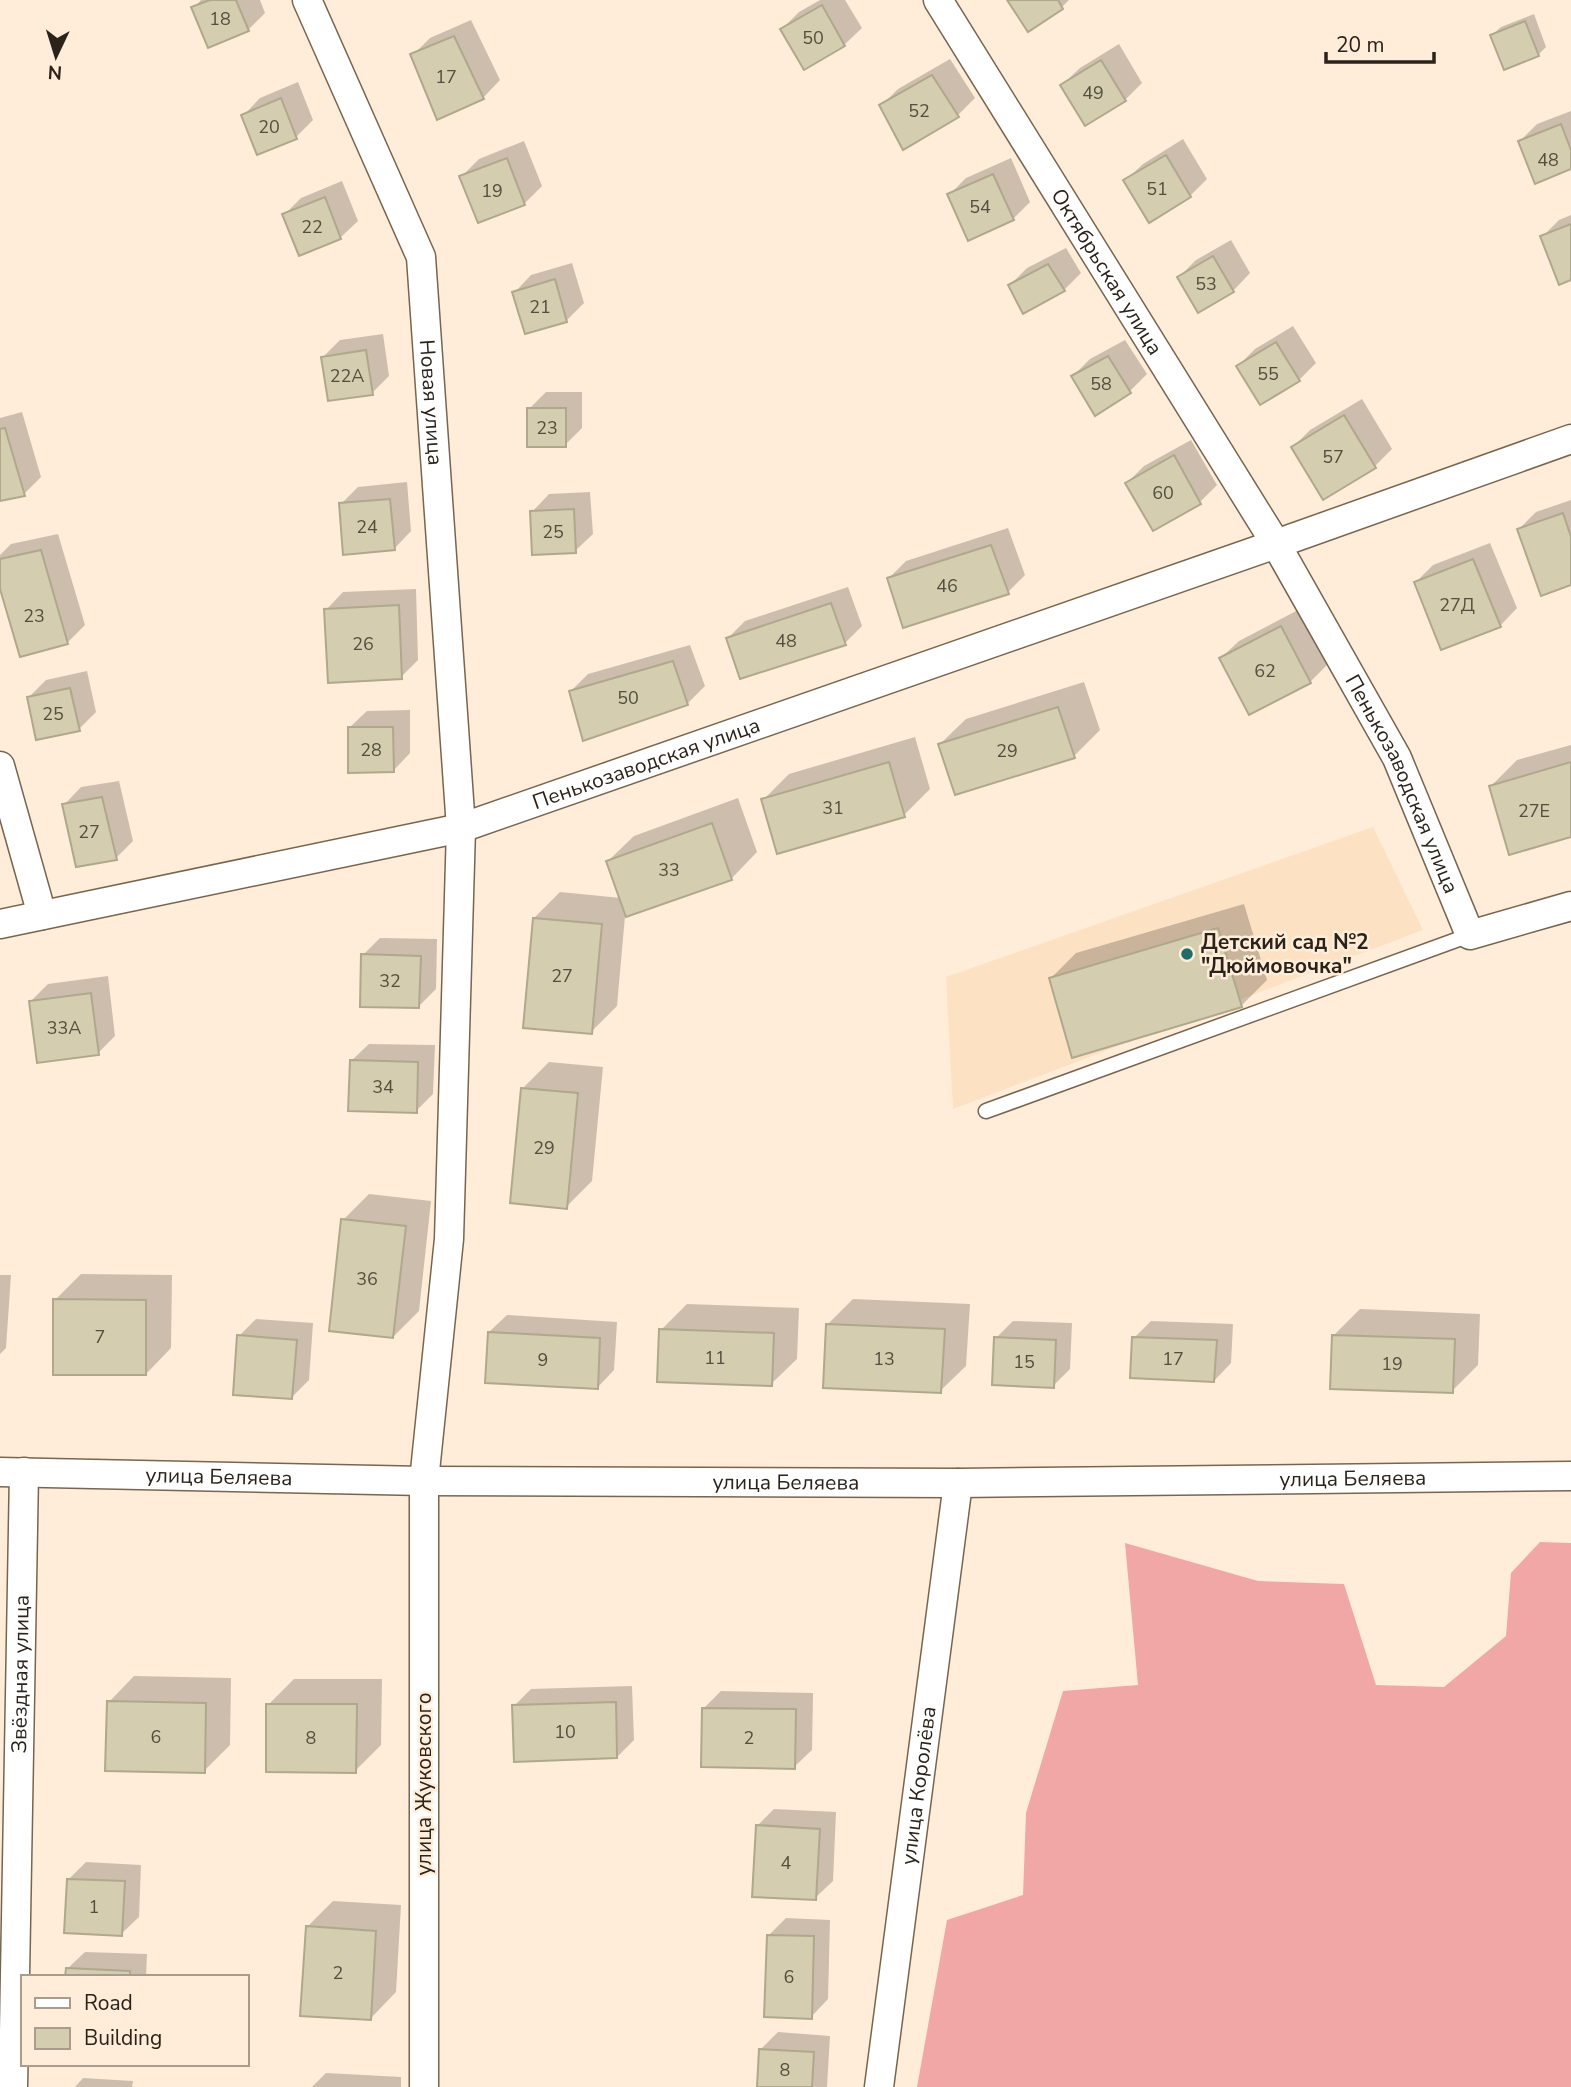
<svg xmlns="http://www.w3.org/2000/svg" width="1571" height="2087" font-family="'Nunito Sans',sans-serif">
  <rect width="100%" height="100%" fill="#ffedd9"/>
  <!-- built -->
  <polygon fill="#fce1c2" points="1373,827 1423,930 953,1109 946,977"/>
  <!-- forest -->
  <polygon fill="#f1a7a5" points="1540,1542 1571,1543 1571,2087 917,2087 947,1920 1023,1895 1026,1813 1063,1691 1138,1685 1125,1543 1258,1581 1344,1584 1376,1685 1444,1687 1506,1636 1511,1573"/>
  <!-- shadow -->
  <g fill="#0003">
    <polygon points="201,0 260,0 265,13 248,30 194,8"/>
    <polygon points="820,0 845,0 862,28 844,45 782,29 799,12"/>
    <polygon points="1009,0 1069,0 1062,7"/>
    <polygon points="1534,14 1546,47 1538,55 1492,35 1501,27"/>
    <polygon points="471,20 500,80 483,98 413,55 430,38"/>
    <polygon points="1119,44 1142,83 1125,100 1062,85 1080,68"/>
    <polygon points="950,59 975,98 958,115 904,147 881,106 898,89"/>
    <polygon points="298,82 313,120 296,137 258,152 243,116 260,98"/>
    <polygon points="1571,111 1571,167 1520,141 1537,124"/>
    <polygon points="1183,139 1207,179 1190,196 1125,181 1143,164"/>
    <polygon points="524,141 542,186 524,204 461,177 479,159"/>
    <polygon points="1011,158 1030,202 1013,219 949,195 966,178"/>
    <polygon points="342,181 358,221 340,238 284,215 301,198"/>
    <polygon points="1571,215 1571,278 1542,237 1559,220"/>
    <polygon points="1231,240 1250,273 1233,291 1179,277 1196,260"/>
    <polygon points="1066,248 1081,273 1064,290 1010,285 1027,268"/>
    <polygon points="572,263 584,303 566,321 514,293 531,275"/>
    <polygon points="1293,326 1316,363 1299,380 1238,366 1255,349"/>
    <polygon points="383,334 389,376 372,393 323,357 340,340"/>
    <polygon points="1125,340 1147,374 1130,391 1073,376 1090,359"/>
    <polygon points="546,392 582,392 582,428 565,445 529,409"/>
    <polygon points="1362,399 1392,449 1375,466 1293,447 1310,430"/>
    <polygon points="22,412 41,477 24,494 0,499 0,418"/>
    <polygon points="1191,440 1217,485 1200,502 1153,529 1127,483 1144,466"/>
    <polygon points="407,482 411,531 394,549 341,504 358,487"/>
    <polygon points="590,492 593,534 575,551 532,512 549,494"/>
    <polygon points="1571,500 1571,583 1519,529 1536,512"/>
    <polygon points="1008,528 1025,575 1008,592 889,578 906,561"/>
    <polygon points="58,534 85,625 67,643 0,582 0,555 11,544"/>
    <polygon points="1490,543 1517,608 1500,626 1416,582 1433,565"/>
    <polygon points="848,587 862,626 845,643 728,638 745,621"/>
    <polygon points="416,589 418,660 401,677 326,610 343,592"/>
    <polygon points="1298,610 1327,665 1310,682 1221,658 1239,641"/>
    <polygon points="690,645 705,686 687,704 571,691 588,674"/>
    <polygon points="87,671 96,712 79,729 29,697 46,680"/>
    <polygon points="1084,682 1100,730 1074,756 940,744 966,719"/>
    <polygon points="410,710 410,753 393,771 349,728 367,711"/>
    <polygon points="915,737 930,789 904,815 763,800 789,774"/>
    <polygon points="1571,745 1571,835 1491,786 1517,760"/>
    <polygon points="119,781 133,841 116,858 64,805 81,787"/>
    <polygon points="738,798 757,852 732,878 625,916 617,1006 591,1032 534,918 560,892 621,898 608,861 634,836"/>
    <polygon points="1244,904 1267,980 1241,1006 1051,978 1076,953"/>
    <polygon points="380,938 437,939 436,989 418,1007 363,955"/>
    <polygon points="108,976 115,1036 98,1053 31,1001 48,984"/>
    <polygon points="369,1044 435,1045 433,1094 416,1111 351,1061"/>
    <polygon points="549,1062 603,1067 592,1181 566,1207 523,1088"/>
    <polygon points="369,1194 431,1201 419,1311 393,1337 343,1220"/>
    <polygon points="81,1274 172,1275 171,1348 146,1374 55,1300"/>
    <polygon points="0,1275 11,1275 6,1348 0,1354"/>
    <polygon points="853,1299 970,1304 966,1366 940,1391 827,1325"/>
    <polygon points="687,1304 799,1308 797,1359 771,1384 661,1330"/>
    <polygon points="1360,1309 1480,1314 1478,1365 1452,1391 1334,1335"/>
    <polygon points="507,1315 617,1322 614,1370 597,1388 489,1332"/>
    <polygon points="256,1319 313,1323 309,1380 292,1397 239,1336"/>
    <polygon points="1013,1321 1072,1323 1070,1369 1053,1386 996,1338"/>
    <polygon points="1151,1321 1233,1324 1231,1363 1214,1381 1134,1338"/>
    <polygon points="134,1676 231,1678 230,1745 204,1771 109,1702"/>
    <polygon points="294,1679 382,1679 381,1745 355,1771 268,1705"/>
    <polygon points="632,1686 634,1740 617,1757 514,1706 531,1689"/>
    <polygon points="721,1691 813,1693 812,1750 794,1767 704,1708"/>
    <polygon points="774,1809 836,1812 833,1881 815,1898 757,1826"/>
    <polygon points="86,1862 141,1865 139,1917 121,1934 69,1879"/>
    <polygon points="333,1901 401,1905 396,1992 371,2018 307,1927"/>
    <polygon points="786,1918 830,1920 828,1999 811,2017 768,1936"/>
    <polygon points="85,1952 147,1954 146,1977 67,1977 67,1969"/>
    <polygon points="778,2032 830,2036 827,2087 758,2087 760,2050"/>
    <polygon points="326,2073 401,2077 401,2087 312,2087"/>
    <polygon points="83,2078 133,2081 132,2087 75,2087"/>
  </g>
  <!-- building -->
  <g fill="#d4cdaf" stroke="#b0a88c" stroke-width="2">
    <polygon points="210,0 236,0 249,31 208,48 191,7"/>
    <polygon points="1007,0 1058,0 1063,9 1028,32"/>
    <polygon points="822,5 845,46 804,70 780,29"/>
    <polygon points="1525,21 1539,56 1504,70 1490,35"/>
    <polygon points="454,36 484,99 437,120 410,54"/>
    <polygon points="1101,60 1126,101 1085,126 1060,85"/>
    <polygon points="932,75 959,117 903,150 879,105"/>
    <polygon points="281,98 297,139 257,155 241,115"/>
    <polygon points="1561,124 1571,150 1571,169 1535,184 1518,141"/>
    <polygon points="1166,155 1191,197 1149,223 1123,180"/>
    <polygon points="507,158 525,205 478,223 459,176"/>
    <polygon points="993,174 1014,220 968,241 947,194"/>
    <polygon points="325,197 341,239 299,256 282,214"/>
    <polygon points="1571,224 1571,280 1559,285 1540,236"/>
    <polygon points="1213,256 1234,292 1198,313 1177,277"/>
    <polygon points="1048,264 1065,291 1023,314 1008,285"/>
    <polygon points="555,279 567,322 525,334 512,292"/>
    <polygon points="1276,342 1300,381 1260,405 1236,366"/>
    <polygon points="366,350 373,395 328,401 321,357"/>
    <polygon points="1108,356 1131,393 1095,416 1071,376"/>
    <rect x="527" y="408" width="39" height="39"/>
    <polygon points="1344,415 1376,468 1323,500 1291,447"/>
    <polygon points="5,428 25,496 0,501 0,429"/>
    <polygon points="1174,455 1201,504 1153,531 1125,483"/>
    <polygon points="390,499 395,550 343,555 339,503"/>
    <polygon points="574,509 576,553 532,555 530,511"/>
    <polygon points="1563,513 1571,537 1571,585 1541,596 1517,529"/>
    <polygon points="991,545 1009,594 903,628 887,578"/>
    <polygon points="41,550 68,644 20,657 0,589 0,559"/>
    <polygon points="1473,559 1501,627 1441,650 1414,582"/>
    <polygon points="831,603 846,645 740,679 726,638"/>
    <polygon points="399,605 402,679 328,683 324,609"/>
    <polygon points="1281,626 1311,683 1249,715 1219,658"/>
    <polygon points="673,661 688,705 583,741 569,691"/>
    <polygon points="70,688 80,731 36,740 27,697"/>
    <polygon points="1058,707 1075,758 955,795 938,744"/>
    <polygon points="348,727 393,727 394,772 348,773"/>
    <polygon points="889,762 905,817 777,854 761,799"/>
    <polygon points="1571,762 1571,837 1509,855 1489,786"/>
    <polygon points="102,797 117,860 76,867 62,804"/>
    <polygon points="712,823 732,880 626,917 606,861"/>
    <polygon points="533,918 602,924 592,1034 523,1028"/>
    <polygon points="1218,928 1242,1007 1072,1058 1049,978"/>
    <polygon points="361,954 421,956 419,1008 360,1007"/>
    <polygon points="91,993 99,1055 37,1063 29,1001"/>
    <polygon points="350,1060 418,1062 417,1113 348,1111"/>
    <polygon points="521,1088 578,1093 567,1209 510,1203"/>
    <polygon points="341,1219 406,1226 393,1338 329,1331"/>
    <polygon points="53,1299 146,1300 146,1375 53,1375"/>
    <polygon points="826,1324 945,1329 941,1393 823,1388"/>
    <polygon points="659,1329 774,1333 772,1386 657,1382"/>
    <polygon points="488,1332 600,1338 598,1389 485,1383"/>
    <polygon points="237,1335 297,1340 292,1399 233,1395"/>
    <polygon points="1332,1335 1455,1339 1453,1393 1330,1389"/>
    <polygon points="994,1337 1056,1340 1054,1388 992,1385"/>
    <polygon points="1132,1337 1217,1340 1214,1382 1130,1378"/>
    <polygon points="107,1701 206,1703 205,1773 105,1771"/>
    <polygon points="616,1702 617,1758 514,1762 512,1705"/>
    <polygon points="266,1704 357,1704 356,1773 266,1772"/>
    <polygon points="702,1708 796,1709 795,1769 701,1767"/>
    <polygon points="756,1825 820,1829 816,1900 752,1897"/>
    <polygon points="67,1879 125,1881 122,1936 64,1933"/>
    <polygon points="306,1926 376,1931 371,2020 300,2016"/>
    <polygon points="767,1935 814,1936 812,2019 764,2017"/>
    <polygon points="66,1968 130,1971 130,1977 65,1977"/>
    <polygon points="759,2049 814,2052 812,2087 757,2087"/>
  </g>
  <g fill="none" stroke-linecap="round" stroke-linejoin="round">
    <defs>
      <polyline id="service" points="986,1111 1470,935"/>
      <g id="minor">
        <path id="s1" d="M307 0 421 257 461 828 449 1239 424 1481V2087"/>
        <path id="s2" d="M938 0 1276 544 1397 758 1470 935 1571 906"/>
        <polyline points="0,766 42,915"/>
        <path id="s3" d="M0 924 461 828 1276 544 1571 439"/>
        <path id="s4" d="M0 1472 424 1481 958 1483 1571 1476"/>
        <path id="s5" d="M13 2087 24 1472"/>
        <path id="s6" d="M879 2087 958 1483"/>
      </g>
    </defs>
    <!-- service casing -->
    <use href="#service" stroke="#78654f" stroke-width="17"/>
    <!-- minor casing -->
    <use href="#minor" stroke="#78654f" stroke-width="31"/>
    <!-- service -->
    <use href="#service" stroke="#fff" stroke-width="14"/>
    <!-- minor -->
    <use href="#minor" stroke="#fff" stroke-width="28"/>
  </g>
  <!-- markers -->
  <circle fill="#206c6b" stroke="#ffedd9" stroke-width="2.5" cx="1187" cy="954" r="7"/>
  <g text-anchor="middle" dominant-baseline="central" stroke-width="5" stroke-linejoin="round" paint-order="stroke">
    <!-- number labels -->
    <g font-size="18" fill="#554e3f">
      <text x="220" y="19">18</text>
      <text x="813" y="38">50</text>
      <text x="446" y="77">17</text>
      <text x="1093" y="93">49</text>
      <text x="919" y="111">52</text>
      <text x="269" y="127">20</text>
      <text x="1548" y="160">48</text>
      <text x="1157" y="189">51</text>
      <text x="492" y="191">19</text>
      <text x="980" y="207">54</text>
      <text x="312" y="227">22</text>
      <text x="1206" y="284">53</text>
      <text x="540" y="307">21</text>
      <text x="1268" y="374">55</text>
      <text x="347" y="376">22А</text>
      <text x="1101" y="384">58</text>
      <text x="547" y="428">23</text>
      <text x="1333" y="457">57</text>
      <text x="1163" y="493">60</text>
      <text x="367" y="527">24</text>
      <text x="553" y="532">25</text>
      <text x="947" y="586">46</text>
      <text x="1457" y="605">27Д</text>
      <text x="34" y="616">23</text>
      <text x="786" y="641">48</text>
      <text x="363" y="644">26</text>
      <text x="1265" y="671">62</text>
      <text x="628" y="698">50</text>
      <text x="53" y="714">25</text>
      <text x="371" y="750">28</text>
      <text x="1007" y="751">29</text>
      <text x="833" y="808">31</text>
      <text x="1534" y="811">27Е</text>
      <text x="89" y="832">27</text>
      <text x="669" y="870">33</text>
      <text x="562" y="976">27</text>
      <text x="390" y="981">32</text>
      <text x="64" y="1028">33А</text>
      <text x="383" y="1087">34</text>
      <text x="544" y="1148">29</text>
      <text x="367" y="1279">36</text>
      <text x="100" y="1337">7</text>
      <text x="715" y="1358">11</text>
      <text x="884" y="1359">13</text>
      <text x="1173" y="1359">17</text>
      <text x="543" y="1360">9</text>
      <text x="1024" y="1362">15</text>
      <text x="1392" y="1364">19</text>
      <text x="565" y="1732">10</text>
      <text x="156" y="1737">6</text>
      <text x="311" y="1738">8</text>
      <text x="749" y="1738">2</text>
      <text x="786" y="1863">4</text>
      <text x="94" y="1907">1</text>
      <text x="338" y="1973">2</text>
      <text x="789" y="1977">6</text>
      <text x="785" y="2070">8</text>
    </g>
    <!-- street labels -->
    <g font-size="21" fill="#2b231a" stroke="#ffedd9">
      <text stroke="none"><textPath href="#s2" startOffset="320">Октябрьская улица</textPath></text>
      <text stroke="none"><textPath href="#s1" startOffset="427">Новая улица</textPath></text>
      <text stroke="none"><textPath href="#s3" startOffset="667">Пенькозаводская улица</textPath></text>
      <text stroke="none"><textPath href="#s2" startOffset="912">Пенькозаводская улица</textPath></text>
      <text stroke="none"><textPath href="#s4" startOffset="219">улица Беляева</textPath></text>
      <text stroke="none"><textPath href="#s4" startOffset="1353">улица Беляева</textPath></text>
      <text stroke="none"><textPath href="#s4" startOffset="786">улица Беляева</textPath></text>
      <text stroke="none"><textPath href="#s5" startOffset="413">Звёздная улица</textPath></text>
      <text transform="translate(424 1784) rotate(-90)">улица Жуковского</text>
      <text stroke="none"><textPath href="#s6" startOffset="304">улица Королёва</textPath></text>
    </g>
    <!-- poi labels -->
    <g font-size="21" font-weight="bold" fill="#2b231a" stroke="#ffedd9" text-anchor="start">
      <text x="1201" y="942">Детский сад №2<tspan x="1201" dy="24">"Дюймовочка"</tspan></text>
    </g>
  </g>
  <!-- legend -->
  <rect x="21" y="1975" width="228" height="91" fill="#ffedd9" stroke="#aa9c8d" stroke-width="2"/>
  <rect x="35" y="1998" width="35" height="10" fill="#ffffff" stroke="#aa9c8d" stroke-width="2"/>
  <text x="84" y="2010" font-size="21" fill="#2b231a">Road</text>
  <rect x="35" y="2028" width="35" height="21" fill="#d4cdaf" stroke="#aa9c8d" stroke-width="2"/>
  <text x="84" y="2045" font-size="21" fill="#2b231a">Building</text>
  <!-- north arrow -->
  <g transform="translate(56 56) rotate(184)" stroke="#ffedd9" stroke-width="5" paint-order="stroke">
  <path d="M0-5L12 26L0 18L-12 26Z" fill="#2b231a"/>
  <text y="-10" font-size="19" font-weight="bold" text-anchor="middle" fill="#2b231a">N</text>
  </g>
  <!-- scale -->
  <path d="M1326 52v10h108v-10" fill="none" stroke="#2b231a" stroke-width="3.5"/>
  <text x="1336" y="52" font-size="21" fill="#2b231a" stroke="#ffedd9" stroke-width="5" paint-order="stroke">20 m</text>
</svg>
